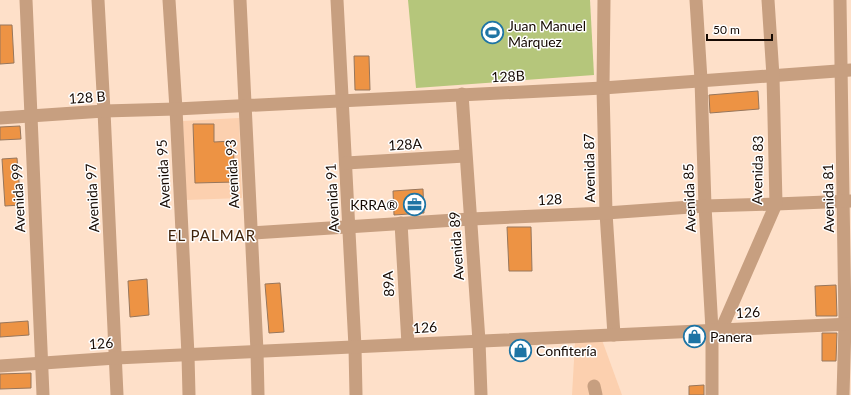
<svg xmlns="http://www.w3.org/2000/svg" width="851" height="395" font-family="Lato,sans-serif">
  <rect width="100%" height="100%" fill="#fee0c9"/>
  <!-- built -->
  <g fill="#fcd0af">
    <polygon points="239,118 242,198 186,200 183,121"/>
    <polygon points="602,340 622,395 572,395 575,342"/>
  </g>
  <!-- green -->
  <polygon fill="#b5c67b" points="408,0 590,0 594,75 416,88"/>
  <!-- building -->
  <g fill="#ed9344" stroke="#97765c">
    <polygon points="0,25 12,25 14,63 0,64"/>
    <polygon points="354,56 369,56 370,90 355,90"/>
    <polygon points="758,91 759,109 710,113 709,95"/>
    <polygon points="193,124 214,124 214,142 233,141 235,182 195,183"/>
    <polygon points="20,126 21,139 0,140 0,127"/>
    <polygon points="17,158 21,205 5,206 2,159"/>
    <polygon points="423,189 424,213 394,215 393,191"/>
    <polygon points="507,227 531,227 532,271 509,271"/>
    <polygon points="147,279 149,315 130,317 128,281"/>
    <polygon points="280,283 284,332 269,333 265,284"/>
    <polygon points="836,285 837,316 816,316 815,286"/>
    <polygon points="28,321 29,335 0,337 0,323"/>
    <polygon points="822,333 837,333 836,361 822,361"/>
    <polygon points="31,373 31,388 0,389 0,374"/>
    <polygon points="704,385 704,395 689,395 689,386"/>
  </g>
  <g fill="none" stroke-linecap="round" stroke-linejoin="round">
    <!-- minor -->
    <g stroke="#c79f80" stroke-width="13">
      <polyline points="26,0 43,395"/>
      <polyline points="98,0 104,111 117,395"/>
      <polyline points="169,0 176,109 188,355 189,395"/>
      <polyline points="240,0 257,351 258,395"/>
      <polyline points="337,0 355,347 356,395"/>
      <polyline points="604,0 603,88 606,213 614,335"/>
      <polyline points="696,0 701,80 705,206 712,330 712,395"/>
      <polyline points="840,0 845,324 843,395"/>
      <polyline points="462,94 479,341 481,395"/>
      <polyline points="0,118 104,111 176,109 603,88 851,70"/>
      <polyline points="346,163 465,156"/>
      <polyline points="401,223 408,344"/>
      <polyline points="252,233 471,219 606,213 705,206 776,204 851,201"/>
      <polyline points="721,330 776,204 773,76 768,0"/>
      <polyline points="0,366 116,358 851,324"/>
      <polyline points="594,386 596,395"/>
    </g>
  </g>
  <!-- icons -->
  <defs>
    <symbol id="stadium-ring" viewBox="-11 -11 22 22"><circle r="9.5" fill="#fff" stroke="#1e74a4" stroke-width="1.5"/><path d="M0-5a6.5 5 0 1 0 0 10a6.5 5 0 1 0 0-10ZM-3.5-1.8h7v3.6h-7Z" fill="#1e74a4"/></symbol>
    <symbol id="office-ring" viewBox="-11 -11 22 22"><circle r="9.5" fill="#fff" stroke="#1e74a4" stroke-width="1.5"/><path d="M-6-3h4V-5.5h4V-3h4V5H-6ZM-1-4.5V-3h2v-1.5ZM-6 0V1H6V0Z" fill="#1e74a4"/></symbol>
    <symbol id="shop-ring" viewBox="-11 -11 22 22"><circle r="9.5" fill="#fff" stroke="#1e74a4" stroke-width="1.5"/><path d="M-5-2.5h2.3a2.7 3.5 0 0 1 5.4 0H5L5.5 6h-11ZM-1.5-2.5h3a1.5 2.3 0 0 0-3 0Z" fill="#1e74a4"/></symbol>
  </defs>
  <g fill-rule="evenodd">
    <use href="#stadium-ring" x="480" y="20" width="25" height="25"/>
    <use href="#office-ring" x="402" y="192" width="25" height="25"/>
    <use href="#shop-ring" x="682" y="324" width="25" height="25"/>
    <use href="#shop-ring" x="508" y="338" width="25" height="25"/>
  </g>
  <g text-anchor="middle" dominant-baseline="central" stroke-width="3" stroke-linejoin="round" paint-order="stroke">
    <!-- poi labels -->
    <g font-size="14" fill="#150902" stroke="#fff" text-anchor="start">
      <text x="508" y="25">Juan Manuel<tspan x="508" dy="16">Márquez</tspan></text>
      <text x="398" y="204" text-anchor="end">KRRA®</text>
      <text x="710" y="336">Panera</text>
      <text x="536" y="350">Confitería</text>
    </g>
    <!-- street labels -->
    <g font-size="14" fill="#150902" stroke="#fff">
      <text transform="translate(508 76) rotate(-3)">128B</text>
      <text transform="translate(87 97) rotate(-4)">128 B</text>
      <text transform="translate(405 144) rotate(-3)">128A</text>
      <text transform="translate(589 168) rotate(-91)">Avenida 87</text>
      <text transform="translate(757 170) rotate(-89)">Avenida 83</text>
      <text transform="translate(163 174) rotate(-93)">Avenida 95</text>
      <text transform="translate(232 174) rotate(-93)">Avenida 93</text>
      <text transform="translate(18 198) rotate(-93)">Avenida 99</text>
      <text transform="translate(92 198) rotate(-93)">Avenida 97</text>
      <text transform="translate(332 198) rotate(-93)">Avenida 91</text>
      <text transform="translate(689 198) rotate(-92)">Avenida 85</text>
      <text transform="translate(828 198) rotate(-91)">Avenida 81</text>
      <text transform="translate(550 199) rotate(-3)">128</text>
      <text transform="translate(456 246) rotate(-94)">Avenida 89</text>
      <text transform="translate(388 284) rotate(-93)">89A</text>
      <text transform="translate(748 312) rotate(-3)">126</text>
      <text transform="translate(425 327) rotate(-3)">126</text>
      <text transform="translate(101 343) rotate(-4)">126</text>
    </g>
    <!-- neighbourhood labels -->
    <g font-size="15" letter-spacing="1" fill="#3f230a" stroke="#fff">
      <text x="212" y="235">EL PALMAR</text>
    </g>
  </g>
  <!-- scale -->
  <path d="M707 34v6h65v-6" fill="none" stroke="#150902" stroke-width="2"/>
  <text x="713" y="34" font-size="12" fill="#150902" stroke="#ffffff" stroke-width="3" paint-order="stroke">50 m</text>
</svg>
